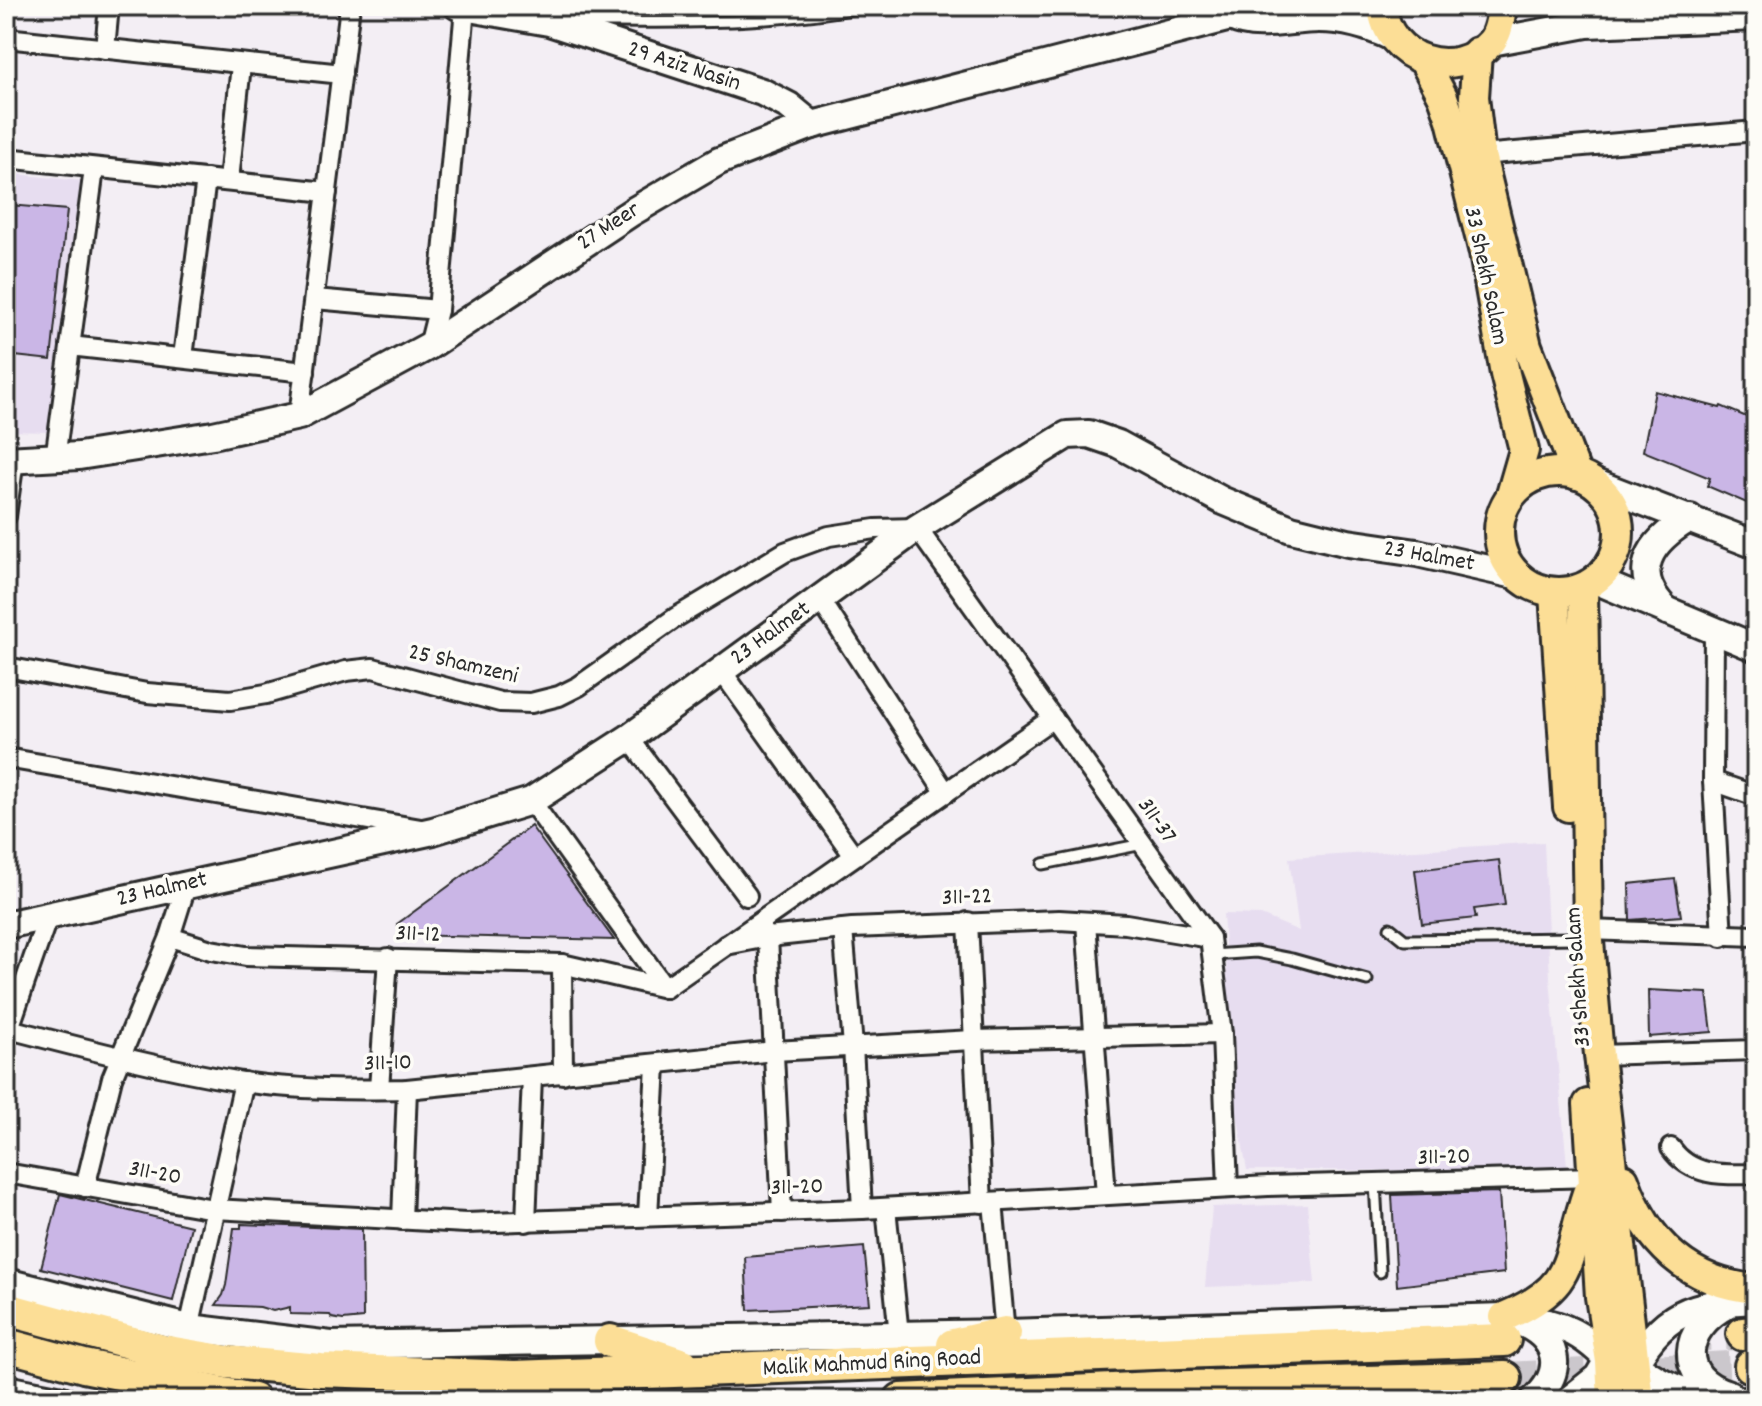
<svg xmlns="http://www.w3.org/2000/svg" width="1762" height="1406" font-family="Dekko,sans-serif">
  <rect width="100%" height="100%" fill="#f3eef4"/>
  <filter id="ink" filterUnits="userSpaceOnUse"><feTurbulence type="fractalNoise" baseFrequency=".0125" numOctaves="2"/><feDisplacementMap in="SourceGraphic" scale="16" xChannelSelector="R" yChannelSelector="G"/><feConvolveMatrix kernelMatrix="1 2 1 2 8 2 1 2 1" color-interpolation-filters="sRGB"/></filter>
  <g filter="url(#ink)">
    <!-- built -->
    <g fill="#e7ddf0">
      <polygon points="6,173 82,181 50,432 6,431"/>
      <polygon points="1544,842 1550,979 1567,1166 1552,1171 1247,1170 1236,1107 1223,914 1261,915 1299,931 1289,858"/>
      <polygon points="1307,1204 1315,1283 1205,1287 1212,1207"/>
    </g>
    <!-- building -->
    <g fill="#cab6e6" stroke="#2b2b2b" stroke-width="2">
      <polygon points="9,205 67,210 51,360 6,355 6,227"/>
      <polygon points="1655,391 1720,408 1721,406 1756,421 1756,507 1707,486 1710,478 1643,451"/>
      <polygon points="531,826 614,940 404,935 397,924"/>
      <polygon points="1499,860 1505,905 1474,909 1476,918 1422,924 1415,870"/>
      <polygon points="1675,879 1681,916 1630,920 1629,884"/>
      <polygon points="1648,990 1707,993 1712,1032 1649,1037"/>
      <polygon points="1499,1192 1504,1273 1397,1286 1392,1195"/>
      <polygon points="60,1194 191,1226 173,1301 41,1268"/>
      <polygon points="241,1224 362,1229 363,1318 343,1320 332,1318 330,1315 290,1314 290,1307 273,1311 260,1307 216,1305 223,1295 226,1285 234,1228 241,1228"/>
      <polygon points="864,1247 870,1304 748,1310 745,1257"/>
    </g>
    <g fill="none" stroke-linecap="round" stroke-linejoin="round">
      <!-- highway-tunnel -->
      <g stroke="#cbc7cc" stroke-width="32" stroke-dasharray="32 16" stroke-linecap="butt">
        <polyline points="1630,1337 1743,1334"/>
        <polyline points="1505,1378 1751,1366"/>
      </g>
      <defs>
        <g id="lane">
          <path d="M581 22C677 22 773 25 868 6"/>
          <polyline points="1043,864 1143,844"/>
          <polyline points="1390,928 1405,940 1577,938"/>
          <polyline points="1212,955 1256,952 1292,959 1367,980"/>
          <polyline points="1375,1183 1380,1272"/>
        </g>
        <g id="street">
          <polyline points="6,38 342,74"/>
          <polyline points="105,49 109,6"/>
          <polyline points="1481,155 1756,131"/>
          <polyline points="6,158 327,192"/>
          <polyline points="229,180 241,65"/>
          <polyline points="315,299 438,310"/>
          <polyline points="70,346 305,372"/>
          <polyline points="429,346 438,310 465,8"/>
          <polyline points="183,357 206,179"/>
          <polyline points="299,416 350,6"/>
          <polyline points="55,459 94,169"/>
          <polyline points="6,516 14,460"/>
          <polyline points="820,599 946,793"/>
          <polyline points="1714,630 1713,781 1722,937"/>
          <polyline points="6,667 147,693 230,700 266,694 346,671 373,668 500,702 531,703 559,696 579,686 675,618 785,552 829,536 875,529 917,528 1210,938 1222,1034 1228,1188"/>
          <polyline points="721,670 854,856"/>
          <polyline points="629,738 747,896"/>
          <polyline points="6,758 421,829"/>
          <polyline points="1713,781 1756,796"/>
          <polyline points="531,801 665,988"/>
          <polyline points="968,922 982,1203"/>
          <polyline points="1086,922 1106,1195"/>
          <polyline points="843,929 853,1046 862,1209"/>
          <polyline points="762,930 768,937 782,1212"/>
          <polyline points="1588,930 1756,936"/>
          <polyline points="170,937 211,950 246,956 562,964 665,988"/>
          <polyline points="726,945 768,937 852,928 1059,920 1126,924 1210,938"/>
          <polyline points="562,964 563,1074"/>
          <polyline points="665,988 1053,718"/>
          <path d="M9 1029C86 1049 163 1069 242 1082 296 1090 352 1090 407 1089L774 1051 973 1040 1222 1034"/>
          <polyline points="6,1037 48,916"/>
          <polyline points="1599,1055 1756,1050"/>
          <polyline points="379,1089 388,958"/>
          <path d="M1671 1148C1691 1177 1724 1175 1756 1174"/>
          <polyline points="6,1173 214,1209 466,1223 862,1209 1268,1186 1593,1177"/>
          <polyline points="85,1187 112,1078 170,937 186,886"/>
          <polyline points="993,1202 1005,1333"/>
          <polyline points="886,1208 899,1335"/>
          <polyline points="648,1216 656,1065"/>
          <polyline points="402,1220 407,1089"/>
          <polyline points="526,1222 532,1077"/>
          <polyline points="189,1328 244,1082"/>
        </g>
        <g id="secondary">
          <polyline points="458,6 549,22 762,92 789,106 812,125"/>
          <path d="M1231 17C1258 30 1289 19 1319 19 1345 19 1369 26 1392 37"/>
          <polyline points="1491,42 1587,24 1756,17"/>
          <polyline points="6,460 79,456 213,435 299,416 429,346 632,212 719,161 812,125 1231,17 1248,6"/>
          <polyline points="1590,481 1756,545"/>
          <polyline points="1595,580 1756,648"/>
          <path d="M1667 611C1628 572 1649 542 1690 518"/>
          <polyline points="6,925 433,831 531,801 629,738 917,528 1067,435 1089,434 1118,444 1221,500 1291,529 1348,543 1417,553 1515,575"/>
          <path d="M6 1282 189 1328 331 1345 1005 1333 1504 1317C1554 1320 1583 1329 1616 1369"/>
          <path d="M1727 1305C1682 1328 1675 1378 1729 1394"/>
          <path d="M1517 1321C1558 1336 1567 1370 1534 1400"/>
          <path d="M1623 1352C1657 1390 1707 1402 1756 1400"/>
          <path d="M1630 1373C1661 1312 1691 1303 1756 1300"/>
          <polyline points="6,1389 62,1400"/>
          <polyline points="1569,1400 1598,1377 1614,1350"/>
        </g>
        <g id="primary">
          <path d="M1382 6C1386 60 1455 83 1491 42 1498 34 1501 17 1502 6"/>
          <polyline points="1477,52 1474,97 1481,155 1527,346 1577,475"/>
          <polyline points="1424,61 1443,97 1451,120 1484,253 1505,374 1524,450 1511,495"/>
          <circle cx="1559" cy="532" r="60"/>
          <polyline points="1583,588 1588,930 1599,1055 1639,1400"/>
          <polyline points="1554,593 1568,807"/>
          <polyline points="1588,1104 1600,1297 1610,1361 1612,1400"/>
          <path d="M1624 1179C1646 1242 1688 1283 1756 1289"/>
          <path d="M1504 1317C1579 1285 1564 1260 1587 1193"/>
        </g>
        <g id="highway">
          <polyline points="6,1309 162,1351 227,1362 321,1370 515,1377 1504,1340"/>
          <polyline points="1743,1334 1756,1333"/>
          <polyline points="610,1341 683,1365"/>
          <polyline points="6,1345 84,1366 253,1400"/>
          <polyline points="953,1345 1005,1333"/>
          <polyline points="1751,1366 1756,1366"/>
          <polyline points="901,1400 1155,1388 1505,1378"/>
        </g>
      </defs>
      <!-- lane casing -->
      <use href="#lane" stroke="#2b2b2b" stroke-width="15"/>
      <!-- street casing -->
      <use href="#street" stroke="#2b2b2b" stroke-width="24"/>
      <!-- secondary casing -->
      <use href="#secondary" stroke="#2b2b2b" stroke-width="32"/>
      <!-- primary casing -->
      <use href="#primary" stroke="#2b2b2b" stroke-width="34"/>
      <!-- highway casing -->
      <use href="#highway" stroke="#2b2b2b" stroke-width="38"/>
      <!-- lane -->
      <use href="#lane" stroke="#fdfcf7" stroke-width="9"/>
      <!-- street -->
      <use href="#street" stroke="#fdfcf7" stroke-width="18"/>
      <!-- secondary -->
      <use href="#secondary" stroke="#fdfcf7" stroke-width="26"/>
      <!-- primary -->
      <use href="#primary" stroke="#fcde96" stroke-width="28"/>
      <!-- highway -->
      <use href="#highway" stroke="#fcde96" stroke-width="32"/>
    </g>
  </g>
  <g text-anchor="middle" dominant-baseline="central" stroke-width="7" stroke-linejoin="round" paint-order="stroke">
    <!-- street labels -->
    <g font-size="24" fill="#2b2b2b" stroke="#fdfcf7">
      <text transform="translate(684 67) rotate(18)">29 Aziz Nasin</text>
      <text transform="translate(609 227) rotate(-33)">27 Meer</text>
      <text transform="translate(1485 276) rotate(78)">33 Shekh Salam</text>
      <text transform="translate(1429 557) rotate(10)">23 Halmet</text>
      <text transform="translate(771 634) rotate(-36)">23 Halmet</text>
      <text transform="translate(463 665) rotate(13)">25 Shamzeni</text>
      <text transform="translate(1156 821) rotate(55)">311-37</text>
      <text transform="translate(162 890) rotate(-13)">23 Halmet</text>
      <text transform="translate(967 898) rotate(-2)">311-22</text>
      <text transform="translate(418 935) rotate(2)">311-12</text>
      <text transform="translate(1579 977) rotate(-94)">33 Shekh Salam</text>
      <text transform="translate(388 1064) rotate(-2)">311-10</text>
      <text transform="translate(1444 1158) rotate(-2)">311-20</text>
      <text transform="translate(155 1174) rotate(10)">311-20</text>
      <text transform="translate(797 1188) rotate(-2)">311-20</text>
      <text transform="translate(872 1364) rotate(-3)">Malik Mahmud Ring Road</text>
    </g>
  </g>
  <!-- margin -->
  <rect width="1762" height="1406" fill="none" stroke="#fdfcf7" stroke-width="32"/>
  <rect x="16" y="16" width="1730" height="1374" fill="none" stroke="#2b2b2b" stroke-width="3" filter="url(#ink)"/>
</svg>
